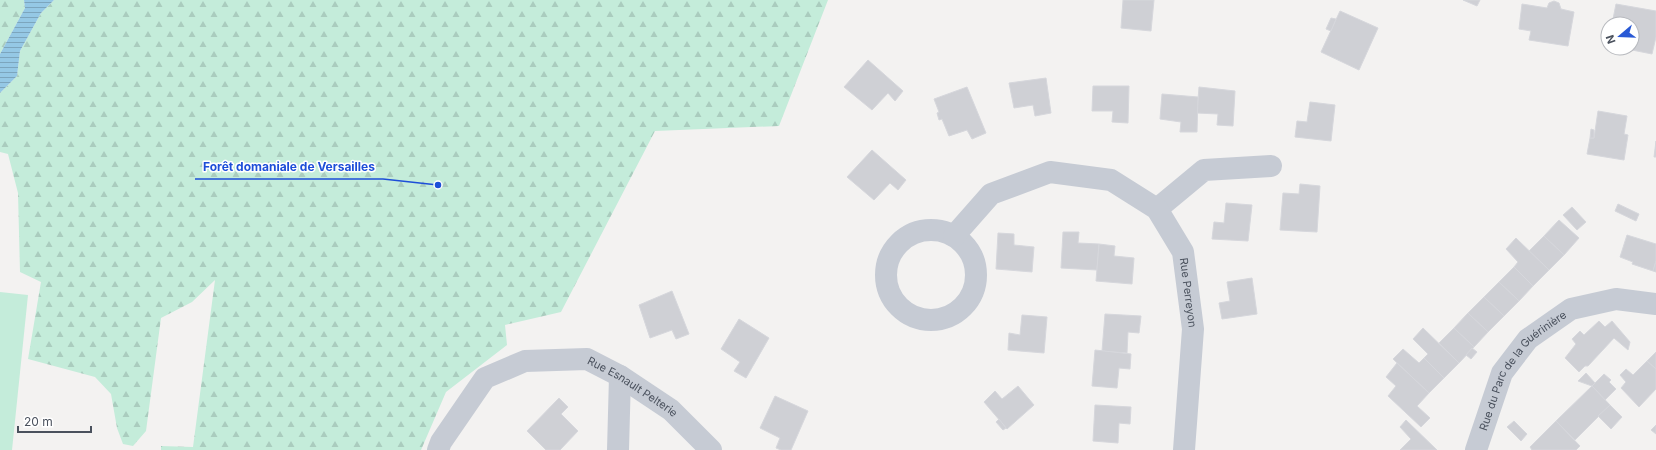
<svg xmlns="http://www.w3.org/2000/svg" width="1656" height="450" font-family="Inter,sans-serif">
  <defs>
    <pattern id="forest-firs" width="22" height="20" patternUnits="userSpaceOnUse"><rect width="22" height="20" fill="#c4ecda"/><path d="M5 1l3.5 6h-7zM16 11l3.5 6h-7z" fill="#aaccbe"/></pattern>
    <pattern id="water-rules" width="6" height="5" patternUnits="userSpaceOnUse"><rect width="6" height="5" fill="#95c8e5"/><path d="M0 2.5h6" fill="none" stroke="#7ca5bd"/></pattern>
  </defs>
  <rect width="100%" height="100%" fill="#f3f2f1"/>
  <!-- forest -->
  <g fill="url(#forest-firs)">
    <polygon points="0,0 24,0 25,8 0,54"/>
    <polygon points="54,0 828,0 779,126 655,131 561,312 505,325 507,345 446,392 421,450 161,450 161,446 193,447 215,280 192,302 161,318 146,431 133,446 123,444 117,428 111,394 95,377 28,359 41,282 20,272 18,193 8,154 0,152 0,93 17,76 20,51 41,13"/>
  </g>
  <!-- pitch -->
  <polygon fill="#c4ecda" points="0,292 28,295 12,450 0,450"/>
  <!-- water -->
  <polygon fill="url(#water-rules)" points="24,0 54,0 41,13 20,51 17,76 0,93 0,54 25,8"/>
  <!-- building -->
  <g fill="#cfd0d5" stroke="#d6d7dc">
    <polygon points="1123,0 1154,0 1151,31 1121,28"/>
    <polygon points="1463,0 1480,0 1477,6"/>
    <polygon points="1554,1 1559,3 1561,9 1574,12 1568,46 1529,40 1531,31 1519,29 1522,4 1547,8 1549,3"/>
    <polygon points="1616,4 1656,11 1656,37 1652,54 1622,48 1632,48 1632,24 1612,24"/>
    <polygon points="1340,11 1378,28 1359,70 1321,52"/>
    <polygon points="1331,18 1336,19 1331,31 1326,29"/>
    <polygon points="868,60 903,91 895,101 888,93 872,110 844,87"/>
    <polygon points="1046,78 1051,113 1035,116 1033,105 1014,108 1009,83"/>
    <polygon points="1093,86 1129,86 1128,123 1112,122 1113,111 1092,111"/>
    <polygon points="967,87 986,133 972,139 967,130 949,136 942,119 939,120 937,113 939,112 934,99"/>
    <polygon points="1199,87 1235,91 1233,126 1217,125 1218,114 1197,113"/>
    <polygon points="1162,94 1198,97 1197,132 1180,132 1181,122 1160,119"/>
    <polygon points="1310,102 1335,105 1331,141 1295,137 1297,121 1307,122"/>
    <polygon points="1598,111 1627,116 1624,134 1628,135 1624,160 1587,154 1590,138 1594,138"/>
    <polygon points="1591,129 1594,130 1594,138 1590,138"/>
    <polygon points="1656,141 1656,157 1654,157"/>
    <polygon points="872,150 906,180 898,190 890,183 874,200 847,177"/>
    <polygon points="1300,184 1320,186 1317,232 1280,230 1283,193 1299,194"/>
    <polygon points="1226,203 1252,205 1248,241 1212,239 1214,222 1224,223"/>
    <polygon points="1618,204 1639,214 1636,221 1615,211"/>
    <polygon points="1572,207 1586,222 1577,230 1563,215"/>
    <polygon points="1559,220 1579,238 1564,255 1544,236"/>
    <polygon points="1063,232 1079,232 1078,243 1099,244 1097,270 1061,268"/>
    <polygon points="998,233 1014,234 1014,245 1034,247 1032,272 996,269"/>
    <polygon points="1627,235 1656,244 1656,261 1653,271 1632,264 1633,262 1620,257"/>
    <polygon points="1544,236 1564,255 1549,270 1529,251"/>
    <polygon points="1516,238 1549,270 1533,286 1514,267 1518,262 1506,249"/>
    <polygon points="1099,244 1115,246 1114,256 1134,258 1132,284 1096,281"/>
    <polygon points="1656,261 1656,272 1653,271"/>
    <polygon points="1514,267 1533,286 1519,301 1499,282"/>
    <polygon points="1252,278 1257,314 1222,319 1219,303 1230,301 1227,282"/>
    <polygon points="1499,282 1519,301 1504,316 1484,297"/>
    <polygon points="672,291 689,334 676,339 672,330 650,338 639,305"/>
    <polygon points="1484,297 1504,316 1488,332 1468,313"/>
    <polygon points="1468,313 1488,332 1474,347 1454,328"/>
    <polygon points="1105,314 1141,316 1139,333 1128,332 1127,353 1102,351"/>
    <polygon points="1022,315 1047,317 1044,353 1008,350 1009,333 1020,335"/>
    <polygon points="739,319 769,338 746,378 734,371 740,362 721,349"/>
    <polygon points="1599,321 1605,327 1612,321 1630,342 1628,350 1614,338 1588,366 1585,366 1579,372 1565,358 1576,344 1572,339 1580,331 1584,335"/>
    <polygon points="1423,328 1459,363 1444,378 1424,358 1428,354 1413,339"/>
    <polygon points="1454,328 1474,347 1459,363 1439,343"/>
    <polygon points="1472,348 1477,352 1471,359 1466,355"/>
    <polygon points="1403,349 1419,363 1424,358 1444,378 1429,393 1393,359"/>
    <polygon points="1095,350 1131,354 1130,369 1119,368 1117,388 1092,386"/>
    <polygon points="1656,352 1656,369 1647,361"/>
    <polygon points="1647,361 1656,369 1656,389 1639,407 1621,388 1626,382 1620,375 1626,369 1633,375"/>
    <polygon points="1397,363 1429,393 1417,406 1430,418 1421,427 1388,396 1396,386 1386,377"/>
    <polygon points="1586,373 1595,383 1592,386 1578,381"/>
    <polygon points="1604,374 1611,380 1609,382 1616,389 1605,400 1592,386"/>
    <polygon points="1018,386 1034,405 1007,429 984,402 995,391 1002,399"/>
    <polygon points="1592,386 1610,405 1575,440 1556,421"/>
    <polygon points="775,396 808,411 791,450 781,450 776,448 780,438 760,428"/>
    <polygon points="559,398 568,407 561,414 578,431 560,450 546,450 527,431"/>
    <polygon points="1095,405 1131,407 1130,424 1119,423 1118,443 1093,441"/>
    <polygon points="1610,405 1622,417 1611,429 1598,416"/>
    <polygon points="999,419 1006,428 1003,430 996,422"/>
    <polygon points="1406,420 1437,450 1400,450 1411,439 1400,427"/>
    <polygon points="1514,421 1527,434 1521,441 1507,427"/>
    <polygon points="1556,421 1580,446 1576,450 1532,450 1530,447"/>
    <polygon points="1656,425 1656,434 1651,430"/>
  </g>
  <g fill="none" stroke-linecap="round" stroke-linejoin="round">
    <!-- minor -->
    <g stroke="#c6cbd4" stroke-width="22">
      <polyline points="1157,209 1204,170 1271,166"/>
      <circle cx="931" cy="275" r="45"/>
      <path id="s1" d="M954 236 991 194 1050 172 1111 180 1157 209 1183 252 1193 329 1184 450"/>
      <path id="s2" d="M438 450 441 442 485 378 525 361 587 359 620 376 671 410 711 450"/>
      <polyline points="618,450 620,376"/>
      <path id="s3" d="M1476 450 1502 373 1528 339 1571 309 1616 299 1656 304"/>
    </g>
  </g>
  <g text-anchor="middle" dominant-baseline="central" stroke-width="3" stroke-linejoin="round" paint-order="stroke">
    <!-- street labels -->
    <g font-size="11" fill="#4a515d" stroke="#fff">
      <text stroke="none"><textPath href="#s1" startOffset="326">Rue Perreyon</textPath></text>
      <text stroke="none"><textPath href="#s3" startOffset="95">Rue du Parc de la Guérinière</textPath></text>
      <text stroke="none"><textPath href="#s2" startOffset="245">Rue Esnault Pelterie</textPath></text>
    </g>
  </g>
  <!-- callouts -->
  <path fill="none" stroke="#1d4ed8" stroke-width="1.5" d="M438 185L383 179H195"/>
  <circle fill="#1d4ed8" stroke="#fff" stroke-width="1.5" cx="438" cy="185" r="4"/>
  <g font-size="12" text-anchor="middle" font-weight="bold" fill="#1d4ed8" stroke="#fff" stroke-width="3" stroke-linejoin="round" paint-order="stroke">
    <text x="289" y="171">Forêt domaniale de Versailles</text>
  </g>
  <!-- north arrow -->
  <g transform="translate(1620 36) rotate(251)"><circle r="19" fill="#ffffff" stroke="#b7b9be"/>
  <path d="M0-3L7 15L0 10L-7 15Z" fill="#2959d5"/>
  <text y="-6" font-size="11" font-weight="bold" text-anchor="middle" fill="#4a515d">N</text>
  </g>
  <!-- scale -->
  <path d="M18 426v6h73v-6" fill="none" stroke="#4a515d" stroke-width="2"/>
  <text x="24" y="426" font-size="12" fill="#4a515d" stroke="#ffffff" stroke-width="3" paint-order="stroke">20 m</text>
</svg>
